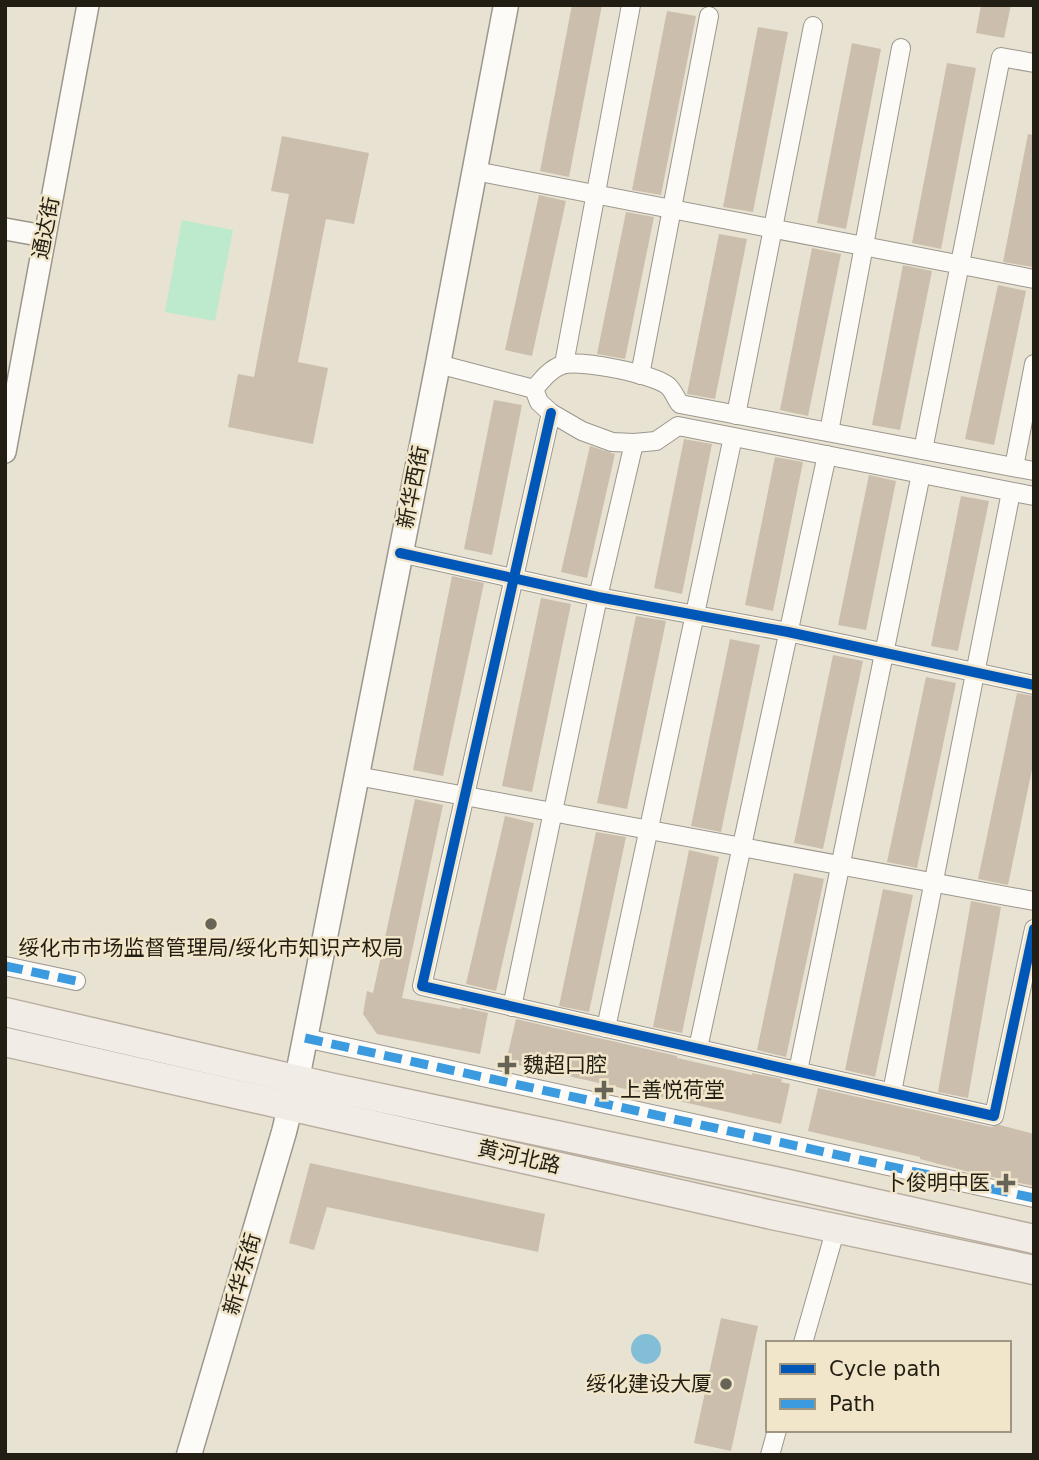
<svg xmlns="http://www.w3.org/2000/svg" width="1039" height="1460" font-family="'DejaVu Sans','Noto Sans SC',sans-serif">
  <rect width="100%" height="100%" fill="#e8e2d3"/>
  <!-- green -->
  <polygon fill="#bde9cc" points="182,220 233,230 215,321 165,312"/>
  <!-- water -->
  <circle fill="#83bed7" cx="646" cy="1349" r="15"/>
  <!-- building -->
  <g fill="#ccbeac">
    <polygon points="572,5 602,5 569,177 540,171"/>
    <polygon points="981,5 1011,5 1004,38 976,33"/>
    <polygon points="667,11 696,16 661,195 632,190"/>
    <polygon points="758,27 788,32 753,212 723,207"/>
    <polygon points="852,43 881,49 846,229 817,223"/>
    <polygon points="947,63 976,68 941,249 912,243"/>
    <polygon points="1028,134 1034,135 1033,267 1003,262"/>
    <polygon points="282,136 369,153 354,224 326,219 298,362 328,368 313,444 228,427 238,374 254,377 289,194 271,191"/>
    <polygon points="539,195 566,201 532,356 505,350"/>
    <polygon points="626,212 654,217 625,359 597,354"/>
    <polygon points="719,234 747,239 715,399 687,394"/>
    <polygon points="812,248 841,254 808,416 780,410"/>
    <polygon points="903,265 932,271 900,430 872,425"/>
    <polygon points="998,285 1026,291 994,445 965,439"/>
    <polygon points="494,400 522,405 492,555 464,549"/>
    <polygon points="684,439 712,444 682,594 654,588"/>
    <polygon points="590,446 615,454 587,578 561,572"/>
    <polygon points="775,457 803,462 773,611 745,605"/>
    <polygon points="869,475 896,481 866,630 838,625"/>
    <polygon points="961,496 989,501 958,651 931,646"/>
    <polygon points="452,576 484,583 443,776 413,770"/>
    <polygon points="541,598 571,604 532,792 502,786"/>
    <polygon points="636,616 666,621 627,809 597,803"/>
    <polygon points="730,639 760,645 721,832 691,826"/>
    <polygon points="833,655 863,661 823,849 794,843"/>
    <polygon points="926,677 956,683 917,868 887,862"/>
    <polygon points="1017,693 1034,696 1034,760 1008,885 978,879"/>
    <polygon points="415,799 443,805 402,998 461,1009 461,1007 488,1013 480,1054 377,1034 363,1014 367,991 373,993"/>
    <polygon points="505,816 534,823 496,991 466,984"/>
    <polygon points="596,832 626,837 589,1012 559,1006"/>
    <polygon points="689,850 719,857 682,1033 653,1027"/>
    <polygon points="794,873 824,879 786,1057 757,1050"/>
    <polygon points="883,889 913,895 875,1077 845,1070"/>
    <polygon points="971,901 1001,907 968,1098 938,1092"/>
    <polygon points="516,1019 677,1056 677,1058 752,1075 752,1073 782,1079 781,1082 790,1084 781,1124 506,1062"/>
    <polygon points="818,1088 991,1127 1000,1125 1034,1134 1034,1186 973,1173 920,1159 920,1157 808,1131"/>
    <polygon points="310,1163 545,1214 538,1252 327,1207 314,1250 289,1243"/>
    <polygon points="721,1318 758,1326 731,1451 694,1443"/>
  </g>
  <g fill="none" stroke-linecap="round" stroke-linejoin="round">
    <defs>
      <g id="minor">
        <polyline points="475,171 1034,279"/>
        <polyline points="438,364 534,389 539,402 551,413 582,431 612,442 634,443 656,441 678,426 1034,496"/>
        <polyline points="564,364 631,5"/>
        <polyline points="640,375 709,16"/>
        <path d="M534 389C542 380 550 369 562 365 579 359 654 374 668 386 673 390 676 399 680 404L1034 471"/>
        <polyline points="551,413 422,986 994,1116 1034,929"/>
        <polyline points="736,415 813,26"/>
        <polyline points="829,432 901,48"/>
        <polyline points="923,450 1001,57 1034,63"/>
        <polyline points="1014,467 1034,364"/>
        <polyline points="400,553 598,597 788,632 1034,685"/>
        <polyline points="357,776 1034,901"/>
        <polyline points="5,966 76,981"/>
        <polyline points="512,1007 598,597 634,443"/>
        <polyline points="606,1028 733,437"/>
        <polyline points="305,1038 1034,1198"/>
        <polyline points="698,1048 827,455"/>
        <polyline points="798,1071 921,474"/>
        <polyline points="892,1092 1011,492"/>
        <polyline points="803,1343 836,1228"/>
        <polyline points="770,1455 777,1430"/>
      </g>
      <g id="tertiary">
        <polyline points="5,229 44,236"/>
        <polyline points="5,452 88,5"/>
      </g>
      <polyline id="secondary" points="189,1455 284,1132 297,1079 438,364 506,5"/>
      <g id="primary">
        <polyline points="5,1012 329,1087 779,1182 1034,1239"/>
        <polyline points="5,1042 772,1215 1034,1270"/>
      </g>
    </defs>
    <!-- minor casing -->
    <use href="#minor" stroke="#9c978c" stroke-width="20"/>
    <!-- tertiary casing -->
    <use href="#tertiary" stroke="#9c978c" stroke-width="24"/>
    <!-- secondary casing -->
    <use href="#secondary" stroke="#9c978c" stroke-width="27"/>
    <!-- primary casing -->
    <use href="#primary" stroke="#b9ae9f" stroke-width="31"/>
    <!-- minor -->
    <use href="#minor" stroke="#fcfbf8" stroke-width="18"/>
    <!-- tertiary -->
    <use href="#tertiary" stroke="#fcfbf8" stroke-width="21"/>
    <!-- secondary -->
    <use href="#secondary" stroke="#fcfbf8" stroke-width="24"/>
    <!-- primary -->
    <use href="#primary" stroke="#f2ece6" stroke-width="28"/>
    <!-- quiet -->
    <g stroke="#3c9bde" stroke-width="9" stroke-dasharray="18 9" stroke-linecap="butt">
      <polyline points="5,966 76,981"/>
      <polyline points="305,1038 1034,1198"/>
    </g>
    <defs>
      <g id="cycleway">
        <polyline points="551,413 422,986 994,1116 1034,929"/>
        <polyline points="400,553 598,597 788,632 1034,685"/>
      </g>
    </defs>
    <!-- cycleway casing -->
    <use href="#cycleway" stroke="#f1e6ca" stroke-width="15"/>
    <!-- cycleway -->
    <use href="#cycleway" stroke="#0057b8" stroke-width="10"/>
  </g>
  <!-- markers -->
  <g fill="#676356" stroke="#f1e6ca" stroke-width="2.5">
    <circle cx="211" cy="924" r="7"/>
    <path d="M503.5 1054.5h7v7h7v7h-7v7h-7v-7h-7v-7h7z"/>
    <path d="M600.5 1079.5h7v7h7v7h-7v7h-7v-7h-7v-7h7z"/>
    <path d="M1002.5 1172.5h7v7h7v7h-7v7h-7v-7h-7v-7h7z"/>
    <circle cx="726" cy="1384" r="7"/>
  </g>
  <g text-anchor="middle" dominant-baseline="central" stroke-width="5" stroke-linejoin="round" paint-order="stroke">
    <!-- street labels -->
    <g font-size="21" fill="#221e13" stroke="#f1e6ca">
      <text transform="translate(46 228) rotate(-79)">通达街</text>
      <text transform="translate(413 487) rotate(-79)">新华西街</text>
      <text transform="translate(519 1157) rotate(13)">黄河北路</text>
      <text transform="translate(242 1274) rotate(-74)">新华东街</text>
    </g>
    <!-- poi labels -->
    <g font-size="21" fill="#221e13" stroke="#f1e6ca" text-anchor="start">
      <text x="211" y="948" text-anchor="middle">绥化市市场监督管理局/绥化市知识产权局</text>
      <text x="523" y="1065">魏超口腔</text>
      <text x="620" y="1090">上善悦荷堂</text>
      <text x="990" y="1183" text-anchor="end">卜俊明中医</text>
      <text x="712" y="1384" text-anchor="end">绥化建设大厦</text>
    </g>
  </g>
  <!-- border -->
  <rect width="1039" height="1460" fill="none" stroke="#221e13" stroke-width="14"/>
  <!-- legend -->
  <rect x="766" y="1341" width="245" height="91" fill="#f1e6ca" stroke="#9e9681" stroke-width="2"/>
  <rect x="780" y="1364" width="35" height="10" fill="#0057b8" stroke="#9e9681" stroke-width="2"/>
  <text x="829" y="1376" font-size="21" fill="#221e13">Cycle path</text>
  <rect x="780" y="1399" width="35" height="10" fill="#3c9bde" stroke="#9e9681" stroke-width="2"/>
  <text x="829" y="1411" font-size="21" fill="#221e13">Path</text>
</svg>
